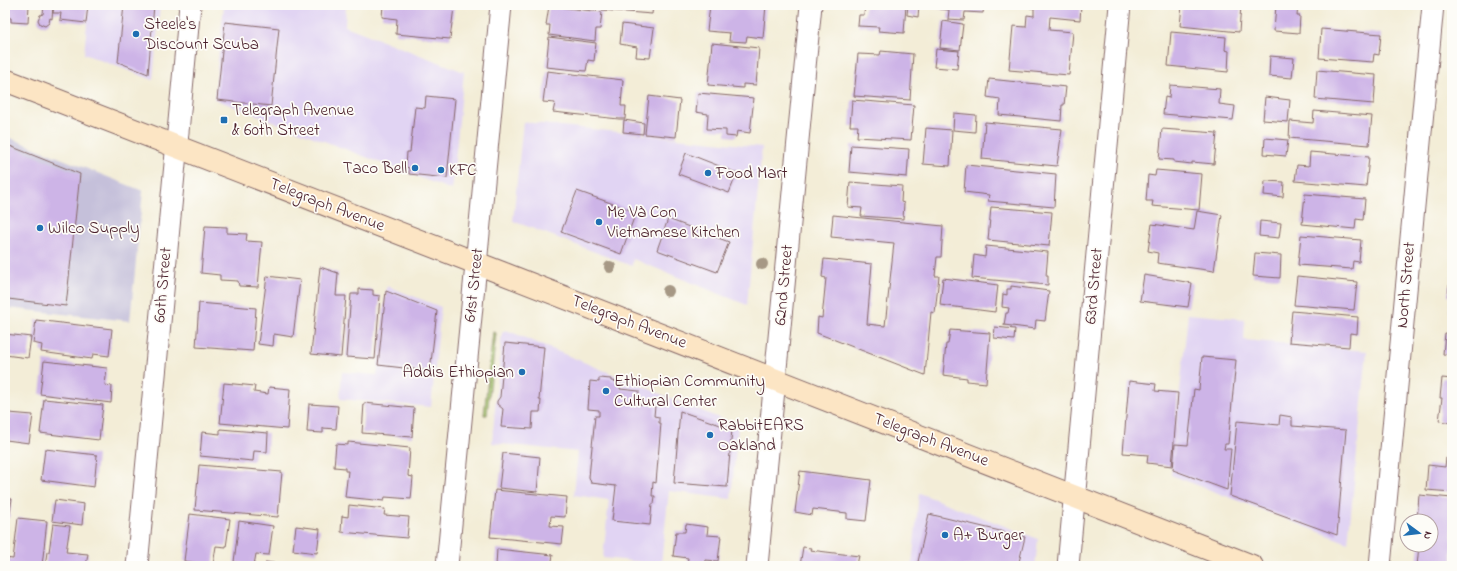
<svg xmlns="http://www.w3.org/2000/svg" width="1457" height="571" font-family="'Indie Flower',sans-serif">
  <rect width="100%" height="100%" fill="#fdfcf7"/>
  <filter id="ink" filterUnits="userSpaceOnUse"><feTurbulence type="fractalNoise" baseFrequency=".025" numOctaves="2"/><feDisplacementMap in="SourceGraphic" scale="8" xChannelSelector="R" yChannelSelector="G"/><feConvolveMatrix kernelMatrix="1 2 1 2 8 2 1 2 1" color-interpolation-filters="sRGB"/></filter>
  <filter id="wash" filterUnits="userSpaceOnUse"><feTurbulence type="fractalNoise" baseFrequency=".012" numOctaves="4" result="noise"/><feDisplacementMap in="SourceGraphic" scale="16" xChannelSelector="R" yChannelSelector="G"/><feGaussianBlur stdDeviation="0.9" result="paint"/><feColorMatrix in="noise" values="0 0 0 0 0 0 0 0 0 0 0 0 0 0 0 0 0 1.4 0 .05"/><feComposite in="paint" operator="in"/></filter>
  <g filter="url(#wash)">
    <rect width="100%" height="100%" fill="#f3edd7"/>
    <!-- built -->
    <g fill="#e1d4f3">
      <polygon points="89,5 160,5 153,80 84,54"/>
      <polygon points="224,5 346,5 345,26 464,72 452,190 214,99"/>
      <polygon points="523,122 762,147 747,305 633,259 632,266 513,221"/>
      <polygon points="387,286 441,307 431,407 340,399 342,372 377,375"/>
      <polygon points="1188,314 1245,319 1244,340 1367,351 1348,543 1171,475"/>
      <polygon points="506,330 738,426 731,499 669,491 661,564 603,558 609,500 574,495 578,452 492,443 502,333"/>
      <polygon points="919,493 1038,539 1035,566 912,566"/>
    </g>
    <!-- industrial -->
    <polygon fill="#c5c0da" points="5,136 143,191 130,321 7,308 9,283 5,282"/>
    <!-- green -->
    <polygon fill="#aacd76" stroke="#7a7650" points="493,332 496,333 487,415 484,415"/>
    <g id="blocks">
      <!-- building -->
      <g fill="#cdb4e7">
        <polygon points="5,5 29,5 28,23 11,22 11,18 5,17"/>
        <polygon points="44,5 53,5 52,19 50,18 49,23 45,26 40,24 38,20 40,15 43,14"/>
        <polygon points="54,5 88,5 86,23 60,20 61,13 53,13"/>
        <polygon points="124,5 154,5 148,74 118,62"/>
        <polygon points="383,5 433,5 454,7 450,39 396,34 397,19 382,17"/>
        <polygon points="602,5 653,5 652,14 602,10"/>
        <polygon points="710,5 766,5 763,38 747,36 746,42 729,41 730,33 707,31"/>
        <polygon points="865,5 906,5 904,33 878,31 879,27 858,26 859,15 864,15"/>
        <polygon points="908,5 919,5 918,17 907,15"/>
        <polygon points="940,5 984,5 983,13 965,12 964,20 948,19 949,10 939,9"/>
        <polygon points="1030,5 1081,5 1080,20 1050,17 1049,30 1073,32 1069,75 1009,70 1013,26 1026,27 1027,15 1034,16 1034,8 1030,8"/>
        <polygon points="1182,5 1241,5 1239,32 1180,26"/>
        <polygon points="1276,5 1298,5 1297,16 1300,16 1299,33 1274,31"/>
        <polygon points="549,6 602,12 600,29 596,29 595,41 549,35 550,25 546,25"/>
        <polygon points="943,21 963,24 960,50 940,48"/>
        <polygon points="225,22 279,28 271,106 217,100"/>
        <polygon points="622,24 654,28 650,58 636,57 637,47 620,44"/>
        <polygon points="1321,29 1381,34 1379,55 1374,54 1373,62 1319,58"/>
        <polygon points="1171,32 1226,37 1225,50 1229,51 1228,72 1168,66"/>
        <polygon points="549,37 596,43 594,61 588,60 586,71 546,67"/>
        <polygon points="712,43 759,48 756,85 743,84 743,88 708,85"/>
        <polygon points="936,49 959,51 957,69 934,67"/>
        <polygon points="881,51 913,54 910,100 854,96 858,54 880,55"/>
        <polygon points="1270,56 1294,58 1292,78 1269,76"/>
        <polygon points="1317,70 1376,75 1374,104 1315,99"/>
        <polygon points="547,71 623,80 621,106 626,106 625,119 619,119 553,112 555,103 543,102"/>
        <polygon points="989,79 1066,87 1064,105 1062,105 1061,121 999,115 1000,99 987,97"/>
        <polygon points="1170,85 1220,89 1219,104 1235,106 1233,120 1163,114 1165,97 1169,98"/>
        <polygon points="698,93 754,98 750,133 737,131 736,137 726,136 726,130 707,129 708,114 696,112"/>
        <polygon points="426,96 455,99 447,178 409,174 409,168 406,167 407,152 410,152 415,107 425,108"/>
        <polygon points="649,96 680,100 676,137 645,134"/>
        <polygon points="1265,97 1290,100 1288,122 1263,120"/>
        <polygon points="852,100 914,105 911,140 857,137 858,126 850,126"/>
        <polygon points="1314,111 1372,116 1369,145 1289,138 1290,121 1313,123"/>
        <polygon points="954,113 976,115 975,132 953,130"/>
        <polygon points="624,120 644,123 643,134 623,132"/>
        <polygon points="985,122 1062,129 1057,166 982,159"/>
        <polygon points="926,128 952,130 950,166 923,164"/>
        <polygon points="1162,129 1217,133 1214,164 1192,162 1192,164 1174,162 1174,160 1159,159"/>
        <polygon points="1265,138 1288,140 1286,156 1264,154"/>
        <polygon points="5,144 80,174 66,306 8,299 6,314 5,314"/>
        <polygon points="851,145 909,149 907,177 849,172"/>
        <polygon points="1310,152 1369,157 1366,187 1295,181 1297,165 1309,166"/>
        <polygon points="686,153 737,173 729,193 678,174"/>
        <polygon points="966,165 1056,174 1054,207 988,201 989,195 964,192"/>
        <polygon points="1156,170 1202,174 1199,210 1152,206 1153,201 1146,201 1148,175 1155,176"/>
        <polygon points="1265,181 1284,182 1283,197 1264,195"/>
        <polygon points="850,182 902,186 901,202 904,203 903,219 861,216 862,208 848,207"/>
        <polygon points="577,191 636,212 621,254 561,232"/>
        <polygon points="1305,194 1365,199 1363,220 1356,219 1355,229 1302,224"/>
        <polygon points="991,207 1052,212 1049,246 988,240"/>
        <polygon points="1197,211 1222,215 1214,271 1157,263 1158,253 1148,251 1152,224 1194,230"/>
        <polygon points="833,215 943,226 941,257 937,257 935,276 939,276 935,313 931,312 925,375 817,333 818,317 822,318 826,278 822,277 824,259 872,264 867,324 885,326 894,243 831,237"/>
        <polygon points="668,219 729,242 717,272 657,250"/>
        <polygon points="1260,221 1281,223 1279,238 1259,236"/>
        <polygon points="205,226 227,227 227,233 247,234 246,241 262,242 258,287 239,286 238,281 220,280 220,275 201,273"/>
        <polygon points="1301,235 1361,240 1359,262 1353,261 1352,269 1298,265"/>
        <polygon points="986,246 1048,252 1046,276 1048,276 1048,285 972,278 974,255 985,257"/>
        <polygon points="1255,253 1281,255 1280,278 1253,276"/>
        <polygon points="320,267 338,273 336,296 346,296 341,357 311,354"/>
        <polygon points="1144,275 1192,283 1188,307 1140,301"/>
        <polygon points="267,276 300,280 293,337 274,334 273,346 258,344"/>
        <polygon points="1297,276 1357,282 1354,310 1294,305"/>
        <polygon points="943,278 998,285 995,312 940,305"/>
        <polygon points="1449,285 1452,285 1452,297 1448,296"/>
        <polygon points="1011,286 1049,291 1045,321 1036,320 1035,329 1004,325 1006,313 1008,313 1009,308 1002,307 1003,294 1007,295 1007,289 1011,289"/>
        <polygon points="359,289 373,290 373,295 380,296 375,359 346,357 351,294 359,294"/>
        <polygon points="386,291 437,311 430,371 378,365"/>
        <polygon points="1452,300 1452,313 1449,310 1450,301"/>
        <polygon points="199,303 256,308 253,351 196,347"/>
        <polygon points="1292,311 1358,317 1357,334 1350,333 1349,347 1289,342"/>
        <polygon points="36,320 112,329 109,356 93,354 92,359 41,352 42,345 33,343"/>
        <polygon points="995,327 1015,329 1014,340 994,338"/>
        <polygon points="950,330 990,333 986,383 967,381 967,378 943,375 946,344 948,344"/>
        <polygon points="1445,333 1452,334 1452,355 1443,354"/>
        <polygon points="5,334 31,337 28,358 5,355"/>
        <polygon points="505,343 544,347 539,400 541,400 540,412 533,412 532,429 501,427 503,409 497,404 497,401 500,397"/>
        <polygon points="1202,357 1236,360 1228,444 1225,444 1224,449 1231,449 1227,490 1173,470 1175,444 1188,445 1194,389 1199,390"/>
        <polygon points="44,361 107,368 105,385 112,386 111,403 40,394"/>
        <polygon points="599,378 611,379 611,381 621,382 620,389 639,391 638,404 655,406 654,416 659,417 659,423 661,423 656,483 653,482 652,496 655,496 654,504 652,504 650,525 612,521 616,486 591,483 589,477 595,416 599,416 599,410 588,409 590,381 599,382"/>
        <polygon points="1442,378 1452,379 1452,423 1439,421 1442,398 1440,398"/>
        <polygon points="1129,381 1156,384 1155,391 1178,393 1172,466 1147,463 1148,455 1123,453"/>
        <polygon points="224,383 255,386 254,392 268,394 269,387 290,389 287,429 220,423"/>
        <polygon points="44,399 103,405 99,440 40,433"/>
        <polygon points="364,403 414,408 412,437 362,433"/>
        <polygon points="309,404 338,406 336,429 323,428 323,433 307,432"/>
        <polygon points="680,411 732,429 727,487 674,483"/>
        <polygon points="9,413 33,415 29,443 6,440"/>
        <polygon points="1280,415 1292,417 1292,426 1346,430 1337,535 1230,496 1237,421 1279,425"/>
        <polygon points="220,429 268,433 267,452 254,451 253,461 200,456 202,432 220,434"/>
        <polygon points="348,442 410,448 408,476 413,477 411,499 385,497 384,501 345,497 348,471 345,471 345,468 334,467 336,444 348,445"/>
        <polygon points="45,449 97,455 94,487 41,480"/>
        <polygon points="503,453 540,457 537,492 499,488"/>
        <polygon points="1446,458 1452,459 1452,492 1426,490 1428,465 1445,467"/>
        <polygon points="199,465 282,472 278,517 195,510"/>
        <polygon points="800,471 871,480 866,521 847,519 847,513 813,509 812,515 795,512"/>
        <polygon points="495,490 567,497 565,517 551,516 550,526 564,527 562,544 490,537"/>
        <polygon points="1419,495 1452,498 1452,566 1417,566 1419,545 1431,545 1431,521 1417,521"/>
        <polygon points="5,498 12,499 9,518 5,518"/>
        <polygon points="55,500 84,504 82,525 52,521"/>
        <polygon points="349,505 385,509 384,515 409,517 407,538 341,532 342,516 348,517"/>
        <polygon points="190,514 230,519 226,547 216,546 213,565 184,561"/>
        <polygon points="929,514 1025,537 1018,566 917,566"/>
        <polygon points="18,518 47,521 42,566 5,566 5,558 13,559"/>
        <polygon points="239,521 273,526 269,555 256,554 254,565 234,562"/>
        <polygon points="53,524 70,526 66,552 88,554 86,566 45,566 47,552 49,552"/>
        <polygon points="686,524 708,527 707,535 721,536 718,561 705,560 704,566 687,564 688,558 673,556 676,532 685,532"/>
        <polygon points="296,526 320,529 317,553 293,550"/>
        <polygon points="803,547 811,548 810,550 859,556 857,564 860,565 860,566 800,566"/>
        <polygon points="497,549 553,555 551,566 496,566"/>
        <polygon points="266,562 287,565 287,566 266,566"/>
      </g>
    </g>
  </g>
  <g filter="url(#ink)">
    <use href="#blocks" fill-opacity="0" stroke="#856767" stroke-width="1"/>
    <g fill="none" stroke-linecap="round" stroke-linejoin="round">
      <defs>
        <g id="street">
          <polyline points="137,566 190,5"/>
          <polyline points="447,566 501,5"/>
          <polyline points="757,566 811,5"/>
          <polyline points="1068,566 1120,5"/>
          <polyline points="1380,566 1433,5"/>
        </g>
        <polyline id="secondary" points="5,80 502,273 1252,566"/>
      </defs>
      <!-- street casing -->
      <use href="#street" stroke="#856767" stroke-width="23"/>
      <!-- secondary casing -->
      <use href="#secondary" stroke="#856767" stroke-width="24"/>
      <!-- street -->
      <use href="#street" stroke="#fff" stroke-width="21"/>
      <!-- secondary -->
      <use href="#secondary" stroke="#fce5c4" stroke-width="22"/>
    </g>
    <!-- trees -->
    <g fill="#a69885">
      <circle cx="762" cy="264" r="6"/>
      <circle cx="610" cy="267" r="6"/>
      <circle cx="668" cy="291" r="6"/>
    </g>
  </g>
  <!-- markers -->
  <g fill="#1f6fb2" stroke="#fdfcf7" stroke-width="1.5">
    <circle cx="136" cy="34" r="4"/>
    <rect x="220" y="116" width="8" height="8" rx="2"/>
    <circle cx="415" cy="168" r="4"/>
    <circle cx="441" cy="170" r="4"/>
    <circle cx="708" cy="173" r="4"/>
    <circle cx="599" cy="222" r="4"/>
    <circle cx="40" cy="228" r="4"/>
    <circle cx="522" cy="372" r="4"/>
    <circle cx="606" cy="391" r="4"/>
    <circle cx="710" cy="435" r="4"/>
    <circle cx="945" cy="535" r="4"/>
  </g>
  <g text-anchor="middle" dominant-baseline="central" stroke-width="3.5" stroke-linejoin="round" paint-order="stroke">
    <!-- poi labels -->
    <g font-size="17" fill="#4a1f2b" stroke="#fdfcf7" text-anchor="start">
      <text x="144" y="24">Steele's<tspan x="144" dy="20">Discount Scuba</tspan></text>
      <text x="232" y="110">Telegraph Avenue<tspan x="232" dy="20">&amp; 60th Street</tspan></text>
      <text x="407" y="168" text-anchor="end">Taco Bell</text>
      <text x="449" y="170">KFC</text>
      <text x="716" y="173">Food Mart</text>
      <text x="607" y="212">Mẹ Và Con<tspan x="607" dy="20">Vietnamese Kitchen</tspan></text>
      <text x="48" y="228">Wilco Supply</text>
      <text x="514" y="372" text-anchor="end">Addis Ethiopian</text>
      <text x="614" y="381">Ethiopian Community<tspan x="614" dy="20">Cultural Center</tspan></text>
      <text x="718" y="425">RabbitEARS<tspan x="718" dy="20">Oakland</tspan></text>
      <text x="953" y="535">A+ Burger</text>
    </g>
    <!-- street labels -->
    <g font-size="17" fill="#4a1f2b" stroke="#fdfcf7">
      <text transform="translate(327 205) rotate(21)">Telegraph Avenue</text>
      <text transform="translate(163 285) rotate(-85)">60th Street</text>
      <text transform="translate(474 285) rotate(-84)">61st Street</text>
      <text transform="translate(784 285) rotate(-85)">62nd Street</text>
      <text transform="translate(1406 285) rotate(-85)">North Street</text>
      <text transform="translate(1094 286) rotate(-85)">63rd Street</text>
      <text transform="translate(629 322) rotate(21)">Telegraph Avenue</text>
      <text transform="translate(931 440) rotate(21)">Telegraph Avenue</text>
    </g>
  </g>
  <!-- margin -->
  <rect width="1457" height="571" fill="none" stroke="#fdfcf7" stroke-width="20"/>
  <!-- north arrow -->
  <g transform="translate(1419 533) rotate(105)"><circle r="19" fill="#fdfcf7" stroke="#b5a4a5"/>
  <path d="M0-3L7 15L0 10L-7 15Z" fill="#1f6fb2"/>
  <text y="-6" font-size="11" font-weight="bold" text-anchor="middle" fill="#4a1f2b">N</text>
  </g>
</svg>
